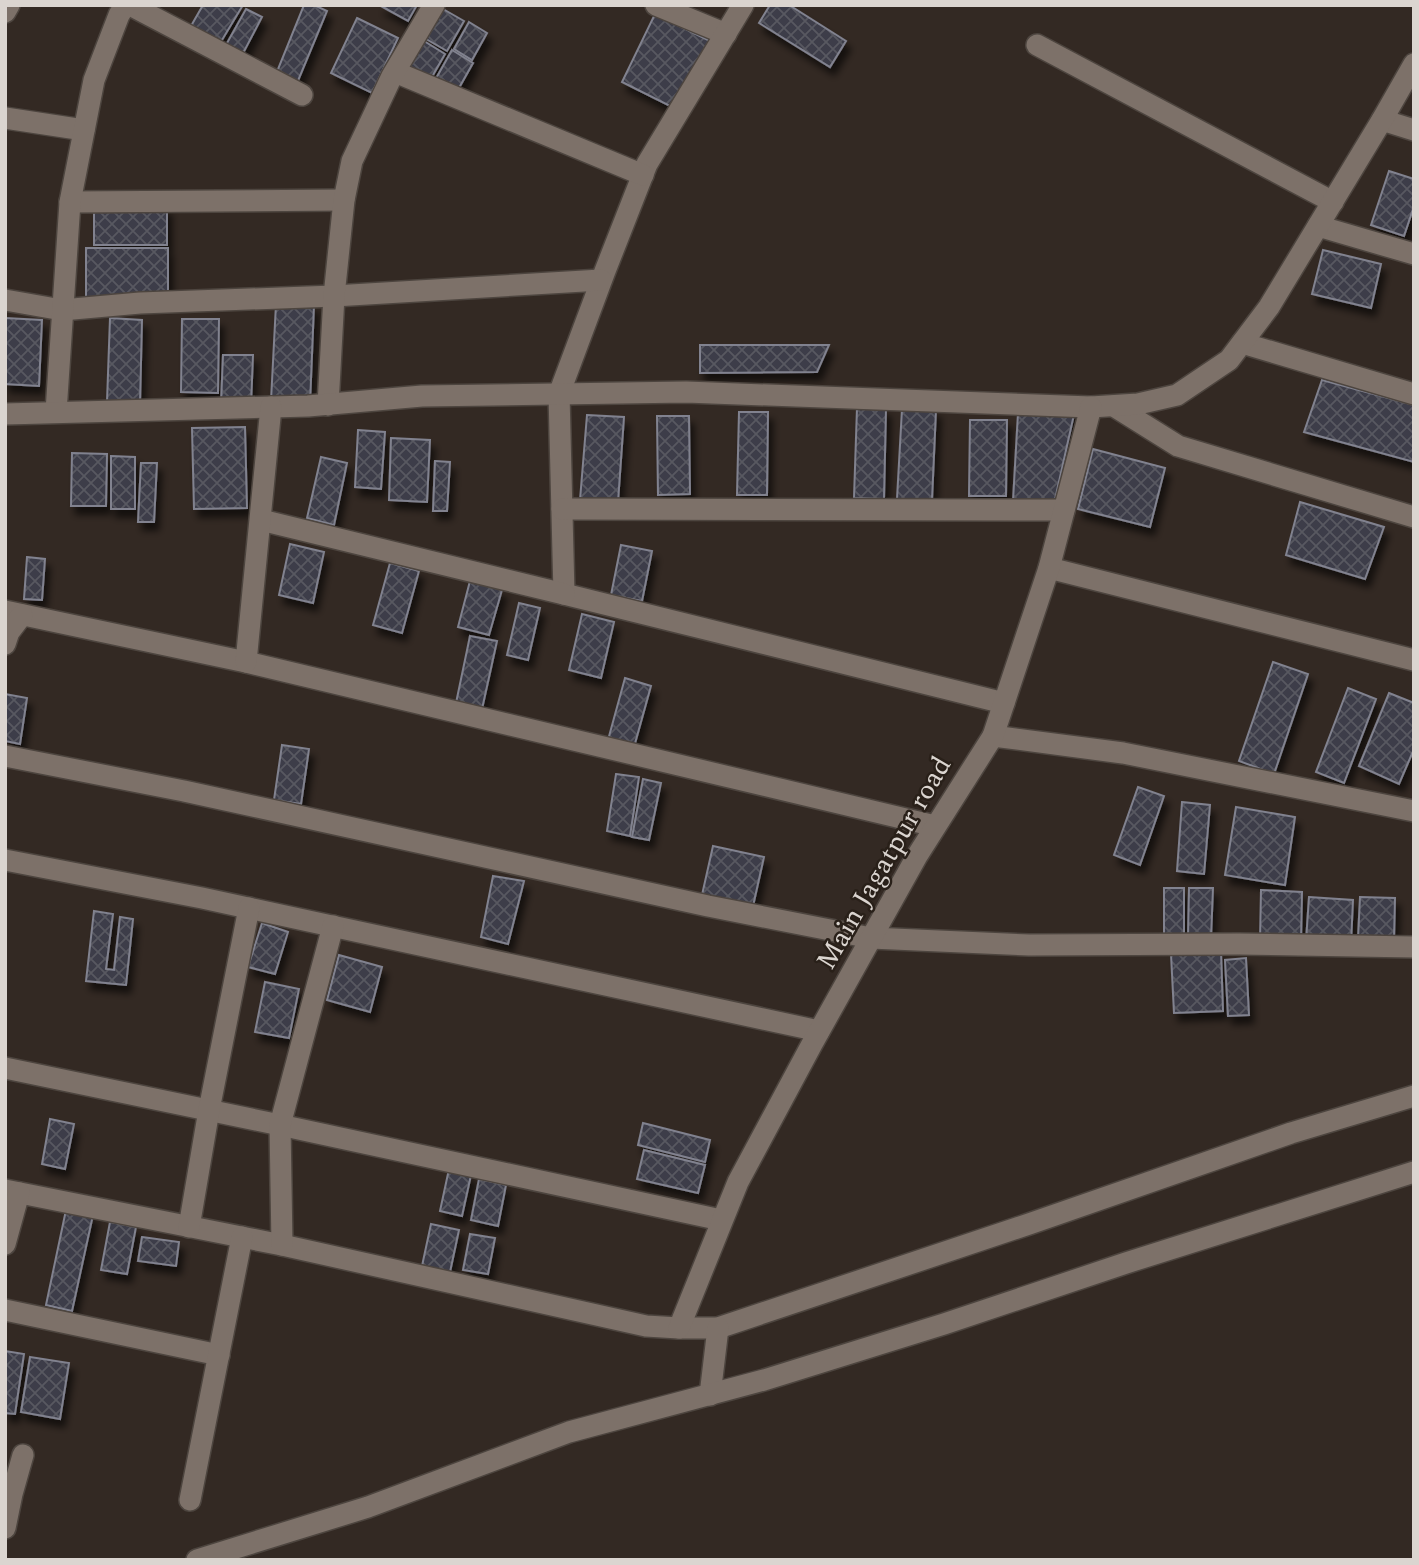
<svg xmlns="http://www.w3.org/2000/svg" width="1419" height="1565" font-family="Spectral,serif">
  <defs>
    <pattern id="building-cross-hatch" width="8" height="8" patternUnits="userSpaceOnUse" patternTransform="scale(1.75)"><rect width="8" height="8" fill="#3c3d48"/><path d="M0 0l8 8M0 8l8-8" fill="none" stroke="#585861"/></pattern>
    <filter id="shadow"><feDropShadow dx="4.5" dy="8" stdDeviation="3.5" flood-color="#0009"/></filter>
  </defs>
  <rect width="100%" height="100%" fill="#332923"/>
  <!-- building -->
  <g fill="url(#building-cross-hatch)" stroke="#81828f" stroke-width="2" filter="url(#shadow)">
    <polygon points="203,5 243,5 216,50 187,33"/>
    <polygon points="304,5 314,5 327,11 295,88 274,79"/>
    <polygon points="379,5 417,5 408,21"/>
    <polygon points="770,5 789,5 846,41 830,67 759,23"/>
    <polygon points="246,9 262,17 239,61 222,52"/>
    <polygon points="443,9 464,21 447,51 426,39"/>
    <polygon points="655,14 710,41 676,109 622,82"/>
    <polygon points="357,18 398,38 372,93 331,73"/>
    <polygon points="469,22 487,33 472,60 454,49"/>
    <polygon points="424,41 445,54 429,82 408,69"/>
    <polygon points="452,50 473,63 455,95 434,82"/>
    <polygon points="1389,171 1414,179 1414,206 1404,236 1371,225"/>
    <rect x="94" y="207" width="73" height="38"/>
    <rect x="86" y="248" width="82" height="51"/>
    <polygon points="1323,250 1381,264 1371,308 1312,294"/>
    <polygon points="276,304 314,305 310,404 271,401"/>
    <polygon points="5,318 42,320 39,386 5,384"/>
    <polygon points="110,318 142,320 140,404 107,402"/>
    <polygon points="182,319 219,319 218,393 181,392"/>
    <polygon points="700,345 829,345 817,372 700,373"/>
    <polygon points="223,355 253,355 251,405 221,404"/>
    <polygon points="1322,380 1414,405 1414,462 1304,432"/>
    <polygon points="857,408 886,409 884,499 854,498"/>
    <polygon points="902,409 936,410 932,500 897,499"/>
    <polygon points="1075,410 1054,504 1013,501 1018,413"/>
    <polygon points="739,412 768,412 767,495 737,495"/>
    <polygon points="587,415 624,417 618,502 580,500"/>
    <polygon points="657,416 689,416 690,494 658,495"/>
    <polygon points="970,420 1007,420 1006,496 969,496"/>
    <polygon points="245,427 247,508 194,509 192,428"/>
    <polygon points="358,430 385,432 381,489 355,487"/>
    <polygon points="391,438 430,440 427,502 389,500"/>
    <polygon points="1093,449 1165,468 1150,527 1078,509"/>
    <polygon points="72,453 107,454 106,506 71,506"/>
    <polygon points="111,456 135,457 135,509 111,509"/>
    <polygon points="321,457 347,463 334,525 307,518"/>
    <polygon points="435,461 450,462 447,511 433,511"/>
    <polygon points="141,463 157,463 154,522 138,522"/>
    <polygon points="1300,502 1384,527 1365,579 1286,555"/>
    <polygon points="290,544 324,552 313,603 279,595"/>
    <polygon points="621,545 652,551 642,601 611,595"/>
    <polygon points="27,557 45,559 42,600 24,599"/>
    <polygon points="390,563 419,571 402,633 373,625"/>
    <polygon points="470,581 502,590 489,635 458,627"/>
    <polygon points="519,603 540,608 528,660 507,655"/>
    <polygon points="582,614 614,622 601,678 569,670"/>
    <polygon points="470,636 497,641 482,709 456,703"/>
    <polygon points="1273,662 1308,674 1274,774 1239,761"/>
    <polygon points="625,678 651,686 634,747 608,740"/>
    <polygon points="1348,688 1376,699 1344,783 1316,772"/>
    <polygon points="1389,693 1414,703 1414,749 1399,784 1359,766"/>
    <polygon points="5,694 27,698 20,744 5,741"/>
    <polygon points="282,745 309,749 301,804 274,800"/>
    <polygon points="616,774 639,777 630,836 607,831"/>
    <polygon points="643,779 661,783 649,840 632,837"/>
    <polygon points="1138,787 1164,796 1140,865 1114,855"/>
    <polygon points="1182,802 1210,805 1204,874 1177,871"/>
    <polygon points="1236,807 1295,817 1285,885 1225,875"/>
    <polygon points="713,846 764,857 753,906 702,895"/>
    <polygon points="493,876 524,881 508,944 481,937"/>
    <rect x="1164" y="888" width="20" height="52"/>
    <polygon points="1189,888 1213,888 1211,938 1188,937"/>
    <polygon points="1261,890 1302,892 1301,942 1260,941"/>
    <polygon points="1309,897 1353,900 1351,943 1306,941"/>
    <polygon points="1360,897 1395,898 1394,940 1358,939"/>
    <polygon points="94,911 113,914 106,969 114,970 120,917 133,919 126,985 86,981"/>
    <polygon points="262,923 288,932 275,974 248,967"/>
    <polygon points="1221,951 1223,1011 1174,1013 1171,954"/>
    <polygon points="339,955 382,967 370,1012 327,1000"/>
    <polygon points="1246,958 1249,1015 1228,1016 1225,960"/>
    <polygon points="265,982 299,989 289,1038 255,1032"/>
    <polygon points="50,1119 74,1124 65,1169 42,1164"/>
    <polygon points="643,1123 710,1140 705,1162 638,1145"/>
    <polygon points="644,1150 705,1165 698,1193 637,1179"/>
    <polygon points="449,1169 471,1175 462,1216 440,1211"/>
    <polygon points="479,1179 506,1185 498,1226 471,1220"/>
    <polygon points="66,1210 93,1215 72,1311 46,1305"/>
    <polygon points="110,1222 136,1227 127,1274 101,1270"/>
    <polygon points="431,1224 459,1230 450,1272 422,1266"/>
    <polygon points="470,1234 495,1238 488,1274 463,1270"/>
    <polygon points="142,1237 179,1242 176,1266 138,1261"/>
    <polygon points="5,1351 24,1354 15,1414 5,1413"/>
    <polygon points="30,1357 69,1363 60,1419 21,1412"/>
  </g>
  <g fill="none" stroke-linecap="round" stroke-linejoin="round">
    <defs>
      <g id="minor">
        <polyline points="130,5 302,95"/>
        <polyline points="656,5 726,34"/>
        <polyline points="743,5 647,164 605,271 559,394 564,594 1004,703"/>
        <polyline points="5,12 9,5"/>
        <polyline points="1037,45 1333,202"/>
        <polyline points="395,72 643,175"/>
        <polyline points="5,118 84,130"/>
        <polyline points="1382,120 1414,130"/>
        <polyline points="70,202 344,200"/>
        <polyline points="1318,226 1414,254"/>
        <polyline points="5,300 62,310 140,303 334,296 601,280"/>
        <polyline points="1242,343 1414,394"/>
        <polyline points="328,405 334,296 344,200 352,161 392,76 434,5"/>
        <polyline points="1114,406 1178,446 1414,517"/>
        <polyline points="56,412 70,202 94,80 119,15 125,5"/>
        <polyline points="5,414 308,406 422,396 686,392 1091,407 1138,404 1177,395 1229,360 1269,307 1382,120 1414,64"/>
        <polyline points="562,509 1064,510"/>
        <polyline points="261,520 564,594"/>
        <polyline points="1049,568 1414,660"/>
        <polyline points="5,611 246,662 935,826"/>
        <polyline points="5,644 9,632 22,615"/>
        <polyline points="246,662 271,407"/>
        <polyline points="993,736 1123,753 1414,811"/>
        <polyline points="5,756 184,791 708,906 871,938 1029,945 1239,944 1414,947"/>
        <polyline points="5,860 202,898 819,1031"/>
        <polyline points="5,1068 280,1125 721,1220"/>
        <polyline points="5,1190 282,1245 646,1326 679,1328 718,1328 1029,1224 1291,1133 1414,1096"/>
        <polyline points="189,1227 209,1110 249,908"/>
        <polyline points="5,1244 19,1193"/>
        <polyline points="282,1245 280,1125 333,926"/>
        <polyline points="5,1310 219,1355"/>
        <polyline points="679,1328 738,1182 812,1044 917,856 993,736 1049,568 1091,407"/>
        <polyline points="710,1395 718,1328"/>
        <polyline points="190,1500 242,1237"/>
        <polyline points="5,1528 12,1494 23,1455"/>
        <polyline points="197,1560 368,1507 569,1432 764,1380 944,1324 1126,1263 1414,1172"/>
      </g>
    </defs>
    <!-- minor casing -->
    <use href="#minor" stroke="#4d453f" stroke-width="24"/>
    <!-- minor -->
    <use href="#minor" stroke="#7d7169" stroke-width="21"/>
  </g>
  <g text-anchor="middle" dominant-baseline="central" stroke-width="5" stroke-linejoin="round" paint-order="stroke">
    <!-- street labels -->
    <g font-size="28" fill="#dbd5d0" stroke="#292019">
      <text transform="translate(884 863) rotate(-60)">Main Jagatpur road</text>
    </g>
  </g>
  <!-- border -->
  <rect width="1419" height="1565" fill="none" stroke="#dbd5d0" stroke-width="14"/>
</svg>
